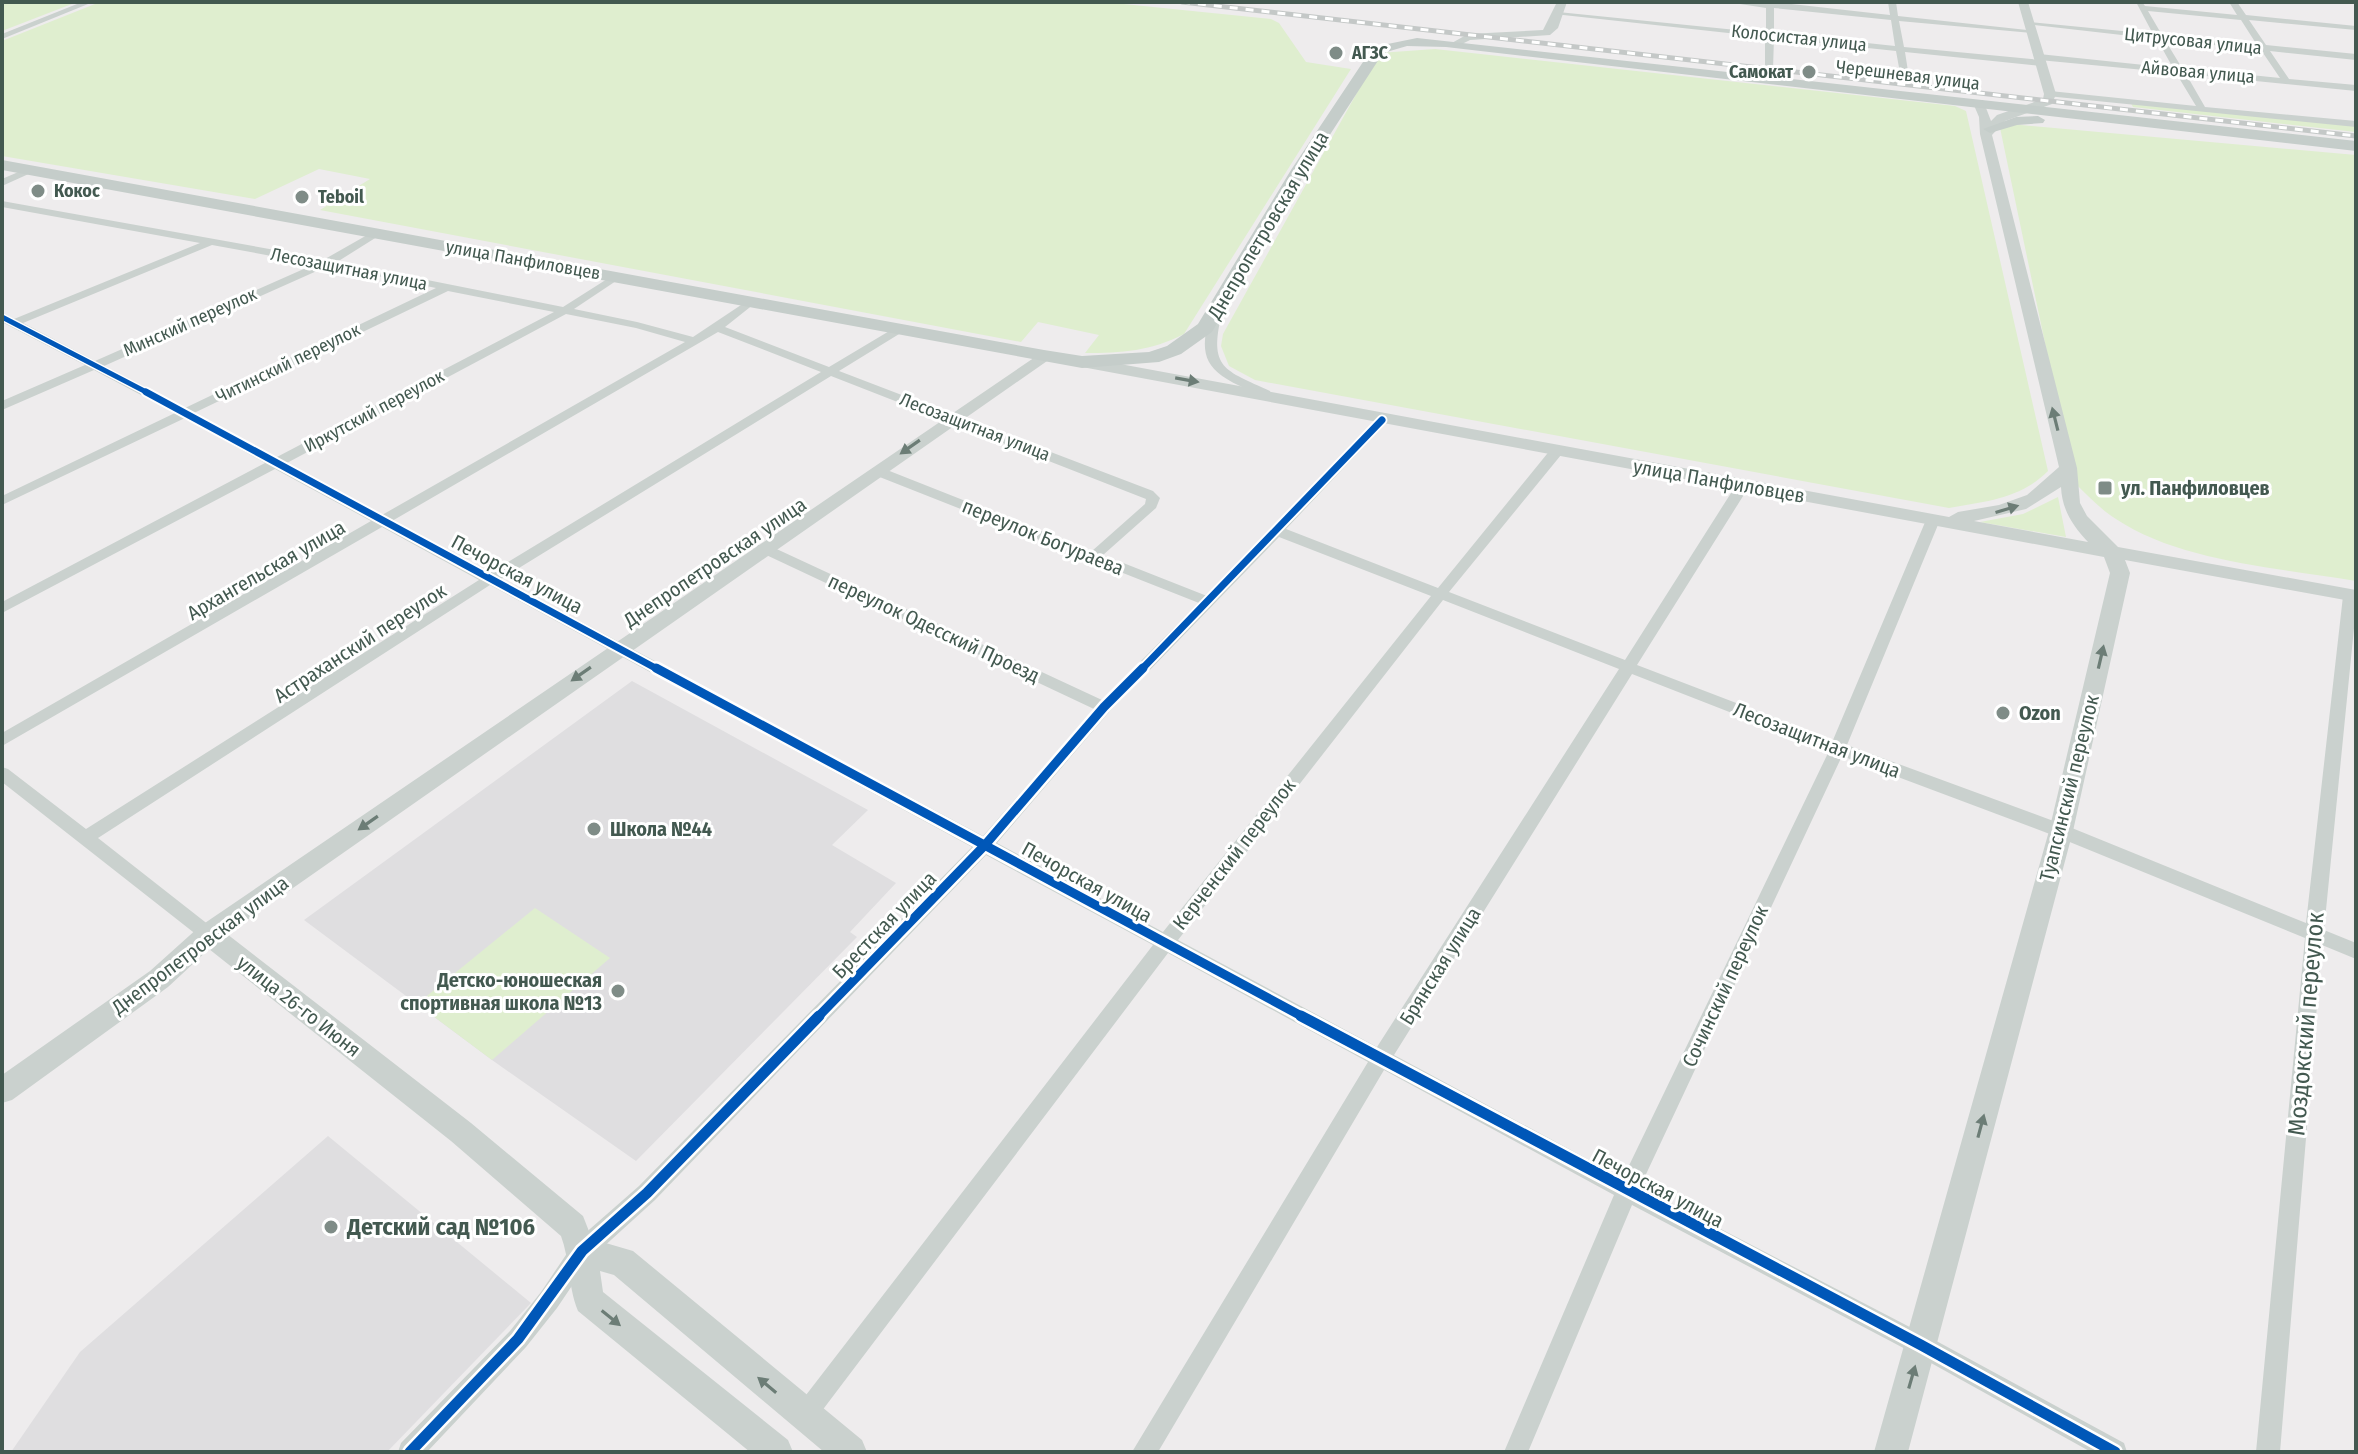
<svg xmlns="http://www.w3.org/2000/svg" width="2358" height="1454" font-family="'Fira Sans Condensed',sans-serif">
  <rect width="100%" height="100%" fill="#eeeced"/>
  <!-- education -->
  <g fill="#dfdee0">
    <polygon points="632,681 868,810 832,845 896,883 850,932 857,937 636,1161 492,1060 304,920"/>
    <polygon points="328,1136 531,1303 387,1452 11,1452 80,1352"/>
  </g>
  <!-- green -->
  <g fill="#dfeecf">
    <polygon points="2,2 77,2 2,31"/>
    <path d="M100 2H1104L1271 19 1279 23 1306 62 1351 69 1184 334C1151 351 1122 353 1085 353L1099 335 1038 322 1021 342 320 210 370 179 319 169 255 199 2 156V41Z"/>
    <path d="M1435 49 1955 106 1966 111 2048 471C2020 499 1986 501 1949 508L1255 380 1229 366 1221 346 1223 334 1379 53Z"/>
    <polygon points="2129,100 2356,124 2356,132 2133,107"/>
    <path d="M1999 123 2356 155V581C2281 568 2180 562 2116 519 2100 509 2087 495 2074 482Z"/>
    <polygon points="2058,497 2066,537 1980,522 2023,514"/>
    <polygon points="535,908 610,958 492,1060 417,1004"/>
  </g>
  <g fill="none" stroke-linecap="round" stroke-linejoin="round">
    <!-- minor -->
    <g fill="#cad1ce" fill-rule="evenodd">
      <polygon points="82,2 93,2 2,39 2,34"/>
      <path d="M1727 2H1774L1890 15 1888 2H1896L1898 16 2036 31 2032 33 1899 21 1904 47 2041 60 2045 63 2041 66 1905 52 1910 84 1906 87 1902 84 1896 51 1774 38 1773 69 1769 72 1765 69V37L1554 14 1558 12 1766 33V8ZM1774 8 1891 20 1895 46 1774 33Z"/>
      <path d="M2136 2H2142L2145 6 2237 15 2229 2H2237L2246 15 2356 26V30L2249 20 2266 45 2356 54V60L2270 51 2289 79 2356 85V91L2186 74 2205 107 2356 121V127L2047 96V92L2050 91 2196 106 2176 73 2039 60 2035 57 2039 54 2173 68 2157 39 2026 24 2030 22 2153 34ZM2148 11 2241 20 2257 45 2162 35ZM2165 40 2261 50 2280 78 2182 68Z"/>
      <polygon points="30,167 35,170 33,172 2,186 2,179"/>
      <path d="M2 201 325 259 376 230 381 233 380 235 337 262 563 307 615 274 620 277 619 279 574 309 637 322 693 337 750 299 754 300V304L725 327 829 367 896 327H904V331L839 371 1153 491 1160 498 1156 508 1103 555 1207 596 1378 417H1386V423L1286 529 1438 588 1551 449H1561V455L1449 592 1625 660 1738 482H1748L1750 485 1637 665 1833 740 1926 520 1933 516 1938 517 1940 520 1847 745 2067 826 2306 923 2343 596 2350 591 2355 593 2356 608 2324 930 2356 943V959L2322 945 2280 1452H2256L2305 938 2055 836 1842 756 1640 1187 1929 1337 2124 1443 2127 1452H2091L1913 1353 1632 1205 1528 1452H1504L1614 1195 1384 1070 1158 1452H1132L1368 1062 1168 953 812 1424 804 1428 796 1424 792 1416 796 1408 1153 945 986 855 655 1200 590 1259 557 1308 526 1347 427 1452H398L401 1443 510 1331 541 1292 574 1243 639 1186 972 847 490 585 98 838 214 929 217 934 214 939 208 941 202 939 2 782V767L8 769 86 829 479 580 382 527 2 746V733L371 521 275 469 2 613V602L265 463 185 418 2 505V496L175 413 94 370 2 410V401L85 365 2 322V314L14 319 200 243 2 207ZM212 245 315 264 95 361 23 323ZM328 266 436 288 185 408 104 366ZM448 291 554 312 275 458 194 413ZM566 314 636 328 685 342 382 515 285 464ZM718 332 821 372 490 573 392 521ZM831 376 1146 499 1145 504 1092 551 882 468H872V474L1199 603 1102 700 768 545H758L756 548 758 551 1094 709 983 836 501 579ZM1279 537 1431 596 1163 932 997 843 1110 711ZM1443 600 1619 669 1377 1047 1178 940ZM1632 674 1829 751 1623 1178 1394 1055Z"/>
      <path d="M1216 310 1222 313C1208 369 1225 370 1270 391V397C1260 398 1250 391 1240 386 1202 368 1200 352 1210 313Z"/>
    </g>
    <!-- tertiary -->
    <g fill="#cad1ce" fill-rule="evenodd">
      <polygon points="1557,2 1567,2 1558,28 1550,35 1470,40 1456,47 1450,44 1468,34 1543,30"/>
      <path d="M2018 2H2028L2056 94 2052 104 2005 121 1992 135 2077 468 2080 503 2087 516 2118 547 2356 590V602L2125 560 2130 573 2073 831 1908 1452H1874L2049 831 2110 573 2104 557 1082 367 1074 362 1082 357 1949 517 1958 512 1999 505 2027 495 2059 467 1980 134 1979 117 1973 103 1983 100 1991 121 1997 115 2043 99 2044 94ZM2061 487C2062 510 2073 526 2088 542L1974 521 2026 509Z"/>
      <path d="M1044 351 1052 356 1050 359 227 934 471 1123 583 1216 592 1239 633 1251 862 1440 867 1452H824L614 1275 600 1271 603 1292 788 1440 793 1452H750L578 1311C568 1287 570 1260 561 1236L451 1141 209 949 168 987 12 1100 2 1103V1075L150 971 199 927Z"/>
    </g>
    <!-- primary -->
    <g fill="#c5cdca" fill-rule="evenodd">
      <polygon points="1417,38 2356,141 2356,151 1446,47 1407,46 1383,53 1307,170 1212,332 1181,354 1159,362 1082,368 2,170 2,160 1044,350 1082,356 1149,352 1167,346 1198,324 1291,170 1373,47"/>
      <polygon points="2038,116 2045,120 2043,123 2017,125 1990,133 1983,129 2016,117"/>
    </g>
    <defs>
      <polyline id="rail" points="1182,2 2356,136"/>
    </defs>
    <!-- rail casing -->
    <use href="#rail" stroke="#c4c8c7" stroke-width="5"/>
    <!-- rail -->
    <use href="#rail" stroke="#fff" stroke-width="3" stroke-dasharray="8" stroke-linecap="butt"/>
    <defs>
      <polyline id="cycleway-far3" points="2,317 150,394"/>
      <g id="cycleway-far2">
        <polyline points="146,392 659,670"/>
        <polyline points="1141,670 1382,420"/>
      </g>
      <g id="cycleway-far1">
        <polyline points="656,668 1305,1018"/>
        <polyline points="817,1018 985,845 1104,707 1143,668"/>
      </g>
      <g id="cycleway">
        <polyline points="1301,1016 1921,1345 2115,1452"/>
        <polyline points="410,1452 518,1339 582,1251 647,1193 819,1016"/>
      </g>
    </defs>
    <!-- cycleway-far3 casing -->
    <use href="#cycleway-far3" stroke="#fff" stroke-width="8"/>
    <!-- cycleway-far2 casing -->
    <use href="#cycleway-far2" stroke="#fff" stroke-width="11"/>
    <!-- cycleway-far1 casing -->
    <use href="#cycleway-far1" stroke="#fff" stroke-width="14"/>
    <!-- cycleway casing -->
    <use href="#cycleway" stroke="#fff" stroke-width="16"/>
    <!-- cycleway-far3 -->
    <use href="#cycleway-far3" stroke="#0057b8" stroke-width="5"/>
    <!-- cycleway-far2 -->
    <use href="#cycleway-far2" stroke="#0057b8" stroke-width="7"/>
    <!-- cycleway-far1 -->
    <use href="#cycleway-far1" stroke="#0057b8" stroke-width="9"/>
    <!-- cycleway -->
    <use href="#cycleway" stroke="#0057b8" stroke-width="11"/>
  </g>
  <!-- one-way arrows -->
  <defs><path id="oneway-solid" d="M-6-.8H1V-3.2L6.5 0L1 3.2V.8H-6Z" transform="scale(2)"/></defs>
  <g fill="#6c7d76">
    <use href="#oneway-solid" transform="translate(1187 380) rotate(10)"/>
    <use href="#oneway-solid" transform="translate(2055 419) rotate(-104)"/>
    <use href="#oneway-solid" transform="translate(910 447) rotate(145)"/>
    <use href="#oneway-solid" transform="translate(2007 509) rotate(-17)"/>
    <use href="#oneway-solid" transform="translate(2101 657) rotate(-77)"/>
    <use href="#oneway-solid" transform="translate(581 674) rotate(145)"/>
    <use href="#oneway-solid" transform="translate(368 823) rotate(145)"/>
    <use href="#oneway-solid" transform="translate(1981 1126) rotate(-75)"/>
    <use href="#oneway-solid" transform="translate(611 1318) rotate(39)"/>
    <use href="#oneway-solid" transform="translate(1912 1377) rotate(-74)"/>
    <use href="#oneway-solid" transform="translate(767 1385) rotate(-140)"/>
  </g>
  <!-- markers -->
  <g fill="#7f8c87" stroke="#fff" stroke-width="3">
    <circle cx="1336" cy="53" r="8"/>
    <circle cx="1809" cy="72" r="8"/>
    <circle cx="38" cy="191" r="8"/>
    <circle cx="302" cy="197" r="8"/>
    <rect x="2097" y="480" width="16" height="16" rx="4"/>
    <circle cx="2003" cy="713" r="8"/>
    <circle cx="594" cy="829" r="8"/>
    <circle cx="618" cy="991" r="8"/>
    <circle cx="331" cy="1227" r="8"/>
  </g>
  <g text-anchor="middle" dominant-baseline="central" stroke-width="6" stroke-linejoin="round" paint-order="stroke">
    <!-- far-street labels -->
    <g font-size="18" fill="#435950" stroke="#fff">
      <text transform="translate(1799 38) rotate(6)">Колосистая улица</text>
      <text transform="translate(2193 41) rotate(6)">Цитрусовая улица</text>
      <text transform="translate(2198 72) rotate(5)">Айвовая улица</text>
      <text transform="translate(1908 75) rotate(7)">Черешневая улица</text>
      <text transform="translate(523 260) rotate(10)">улица Панфиловцев</text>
      <text transform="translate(349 269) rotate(11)">Лесозащитная улица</text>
      <text transform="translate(190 322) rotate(-24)">Минский переулок</text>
      <text transform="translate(288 363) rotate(-26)">Читинский переулок</text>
      <text transform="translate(374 411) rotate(-28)">Иркутский переулок</text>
      <text transform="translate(975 427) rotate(21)">Лесозащитная улица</text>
    </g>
    <!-- far-poi labels -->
    <g font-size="18" font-weight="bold" fill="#435950" stroke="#fff" text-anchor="start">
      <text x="1352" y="53">АГЗС</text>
      <text x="1793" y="72" text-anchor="end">Самокат</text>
      <text x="54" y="191">Кокос</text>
      <text x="318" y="197">Teboil</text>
    </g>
    <!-- street labels -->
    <g font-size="20" fill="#435950" stroke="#fff">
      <text transform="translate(1268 225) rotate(-59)">Днепропетровская улица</text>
      <text transform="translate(1719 481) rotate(10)">улица Панфиловцев</text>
      <text transform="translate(1043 537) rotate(22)">переулок Богураева</text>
      <text transform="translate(715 562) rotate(-34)">Днепропетровская улица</text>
      <text transform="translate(266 570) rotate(-30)">Архангельская улица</text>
      <text transform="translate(517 574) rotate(28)">Печорская улица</text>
      <text transform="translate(934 628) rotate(25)">переулок Одесский Проезд</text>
      <text transform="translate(360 643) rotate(-33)">Астраханский переулок</text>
      <text transform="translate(1817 740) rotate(21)">Лесозащитная улица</text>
      <text transform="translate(2069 788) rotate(-76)">Туапсинский переулок</text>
      <text transform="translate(1234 854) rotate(-52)">Керченский переулок</text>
      <text transform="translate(1087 882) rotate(29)">Печорская улица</text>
      <text transform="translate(884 925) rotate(-46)">Брестская улица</text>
      <text transform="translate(200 945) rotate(-37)">Днепропетровская улица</text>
      <text transform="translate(1440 966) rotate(-58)">Брянская улица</text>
      <text transform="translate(1725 986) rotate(-65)">Сочинский переулок</text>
      <text transform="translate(299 1006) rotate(38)">улица 26-го Июня</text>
      <text transform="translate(1658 1188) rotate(28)">Печорская улица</text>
    </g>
    <!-- poi labels -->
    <g font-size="20" font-weight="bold" fill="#435950" stroke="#fff" text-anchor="start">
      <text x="2121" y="488">ул. Панфиловцев</text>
      <text x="2019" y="713">Ozon</text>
      <text x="610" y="829">Школа №44</text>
      <text x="602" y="980" text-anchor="end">Детско-юношеская<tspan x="602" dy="23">спортивная школа №13</tspan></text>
    </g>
    <!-- near-street labels -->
    <g font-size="24" fill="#435950" stroke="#fff">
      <text transform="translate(2306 1024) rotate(-85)">Моздокский переулок</text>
    </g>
    <!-- near-poi labels -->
    <g font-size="24" font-weight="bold" fill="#435950" stroke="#fff" text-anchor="start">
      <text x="347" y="1227">Детский сад №106</text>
    </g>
  </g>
  <!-- border -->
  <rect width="2358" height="1454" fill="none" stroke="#435950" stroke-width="8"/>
</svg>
